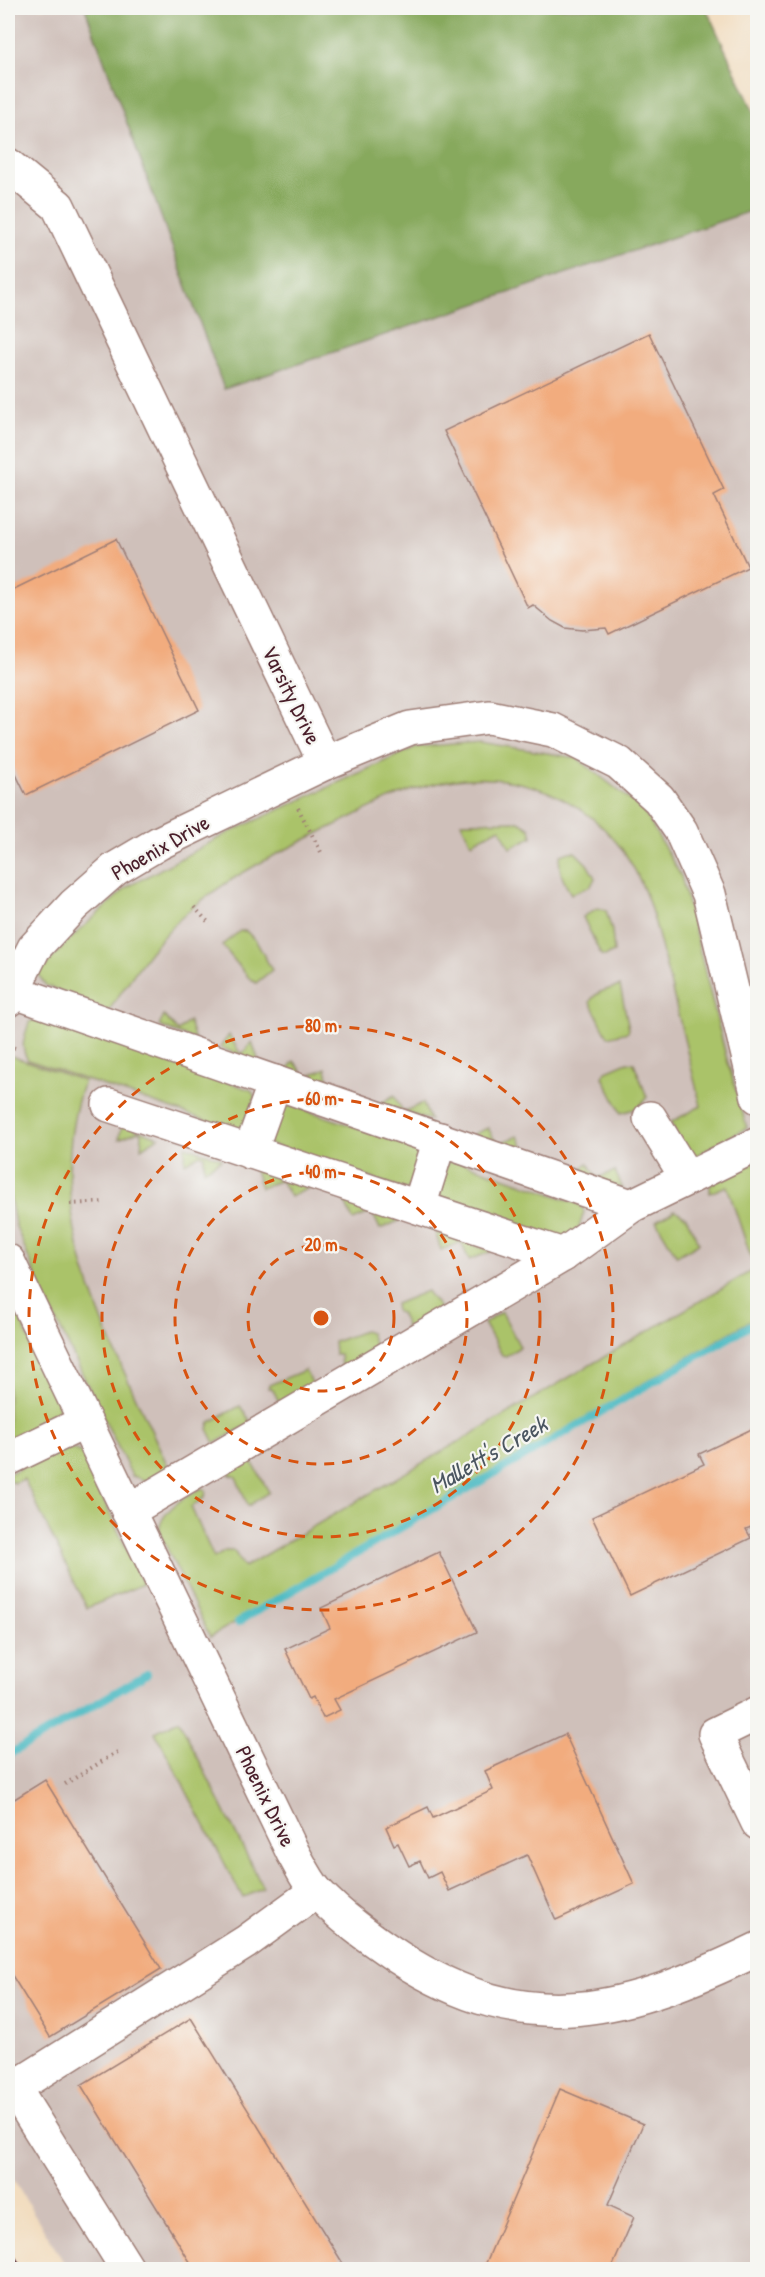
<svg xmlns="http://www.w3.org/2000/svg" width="765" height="2277" font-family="'Patrick Hand',sans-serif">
  <rect width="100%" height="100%" fill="#f6f6f2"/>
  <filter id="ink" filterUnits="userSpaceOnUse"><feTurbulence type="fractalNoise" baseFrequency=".0167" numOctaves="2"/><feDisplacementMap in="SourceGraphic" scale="12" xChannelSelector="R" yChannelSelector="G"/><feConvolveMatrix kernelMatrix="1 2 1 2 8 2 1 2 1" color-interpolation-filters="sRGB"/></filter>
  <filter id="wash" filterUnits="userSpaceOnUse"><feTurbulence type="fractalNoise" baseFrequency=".008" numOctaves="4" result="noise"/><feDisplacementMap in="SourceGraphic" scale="24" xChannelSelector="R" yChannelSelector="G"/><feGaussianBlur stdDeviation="1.35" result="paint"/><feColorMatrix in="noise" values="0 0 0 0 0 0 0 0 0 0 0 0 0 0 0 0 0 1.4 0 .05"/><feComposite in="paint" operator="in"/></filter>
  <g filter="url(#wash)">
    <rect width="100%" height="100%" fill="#f2ddc0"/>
    <!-- industrial -->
    <polygon fill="#cfc0ba" points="8,8 706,8 758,119 757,2269 68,2269 8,2171"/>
    <!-- green -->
    <g fill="#aac369" stroke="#7a714a" stroke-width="1.5">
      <path d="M480 742 577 758 643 810 681 876 726 1056 747 1128 686 1161 671 1122 701 1106C690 1064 680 1021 669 978 657 932 650 887 621 848 574 787 499 766 426 786 392 795 359 814 327 829 282 851 236 873 197 904 160 933 134 973 108 1012L45 985 38 974 67 942 127 887 226 834 416 747Z"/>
      <polygon points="519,821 530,828 532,837 510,848 500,828 471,843 461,822"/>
      <path d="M569 852H575L587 864 595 878 591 886 571 894C564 883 556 868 561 855Z"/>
      <polygon points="597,908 606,910 612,931 614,952 605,956 601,955 583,917"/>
      <polygon points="240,931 246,931 256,941 272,970 256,983 248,977 222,945"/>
      <path d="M620 986 629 1028 628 1032 608 1037 590 1002C595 991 609 989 620 986Z"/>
      <polygon points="164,1016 178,1031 189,1021 195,1040 159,1026"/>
      <path d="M39 1017 251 1090 255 1097 241 1132 28 1060C19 1047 25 1036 29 1022Z"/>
      <polygon points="229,1035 241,1055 252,1042 258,1059 255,1062 220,1047"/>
      <path d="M8 1055 84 1081C36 1220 114 1345 169 1469L189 1457 154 1483 132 1476 42 1291 15 1224 8 1186Z"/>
      <polygon points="294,1061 306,1077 326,1068 330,1087 287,1070"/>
      <polygon points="627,1062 634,1063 647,1097 638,1108 621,1113 603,1077 606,1071"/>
      <polygon points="394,1095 403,1112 423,1103 430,1120 382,1106 380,1104"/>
      <polygon points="285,1103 418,1148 421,1154 411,1186 406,1190 266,1143 279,1105"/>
      <polygon points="122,1124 159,1137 141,1148 142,1134 139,1131 119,1139"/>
      <polygon points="488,1128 497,1144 518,1136 527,1154 474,1138 474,1134"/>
      <polygon points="185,1146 221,1158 221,1160 204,1170 204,1156 200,1154 185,1163"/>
      <polygon points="451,1161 458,1161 577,1203 582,1207 584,1212 577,1234 560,1244 438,1203 446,1164"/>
      <path d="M757 1161V1317L210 1637 159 1532C159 1512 185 1496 202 1488L206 1490 205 1497 191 1507 214 1558 225 1551H234L244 1567 755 1269 727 1186 710 1193V1184Z"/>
      <polygon points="588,1163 597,1178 615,1171 623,1189 586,1177 582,1168"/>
      <polygon points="254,1168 309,1188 290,1197 281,1180 261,1188"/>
      <polygon points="344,1200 401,1220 380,1229 372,1212 353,1220"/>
      <polygon points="675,1210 686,1217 699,1243 677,1256 656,1221"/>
      <polygon points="435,1232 489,1250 490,1252 469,1260 461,1242 441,1250"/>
      <polygon points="427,1291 441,1310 404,1330 406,1326 400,1313 396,1312 395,1304"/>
      <polygon points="8,1293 59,1406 58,1418 8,1446"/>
      <polygon points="502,1312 520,1347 506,1356 502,1355 484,1323"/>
      <polygon points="364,1331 370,1333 376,1349 341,1369 340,1354 335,1354 334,1342"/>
      <polygon points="305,1370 315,1388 279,1406 279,1402 272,1388 268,1388 269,1385"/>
      <polygon points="240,1406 252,1423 215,1443 208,1429 210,1422"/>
      <polygon points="66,1447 81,1452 143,1584 87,1608 24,1479 14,1483 8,1479 10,1473"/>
      <polygon points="246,1461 252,1462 269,1492 248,1506 236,1477 229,1474 230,1470"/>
      <polygon points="179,1720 263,1888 243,1898 155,1732"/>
    </g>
    <!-- forest -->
    <polygon fill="#87a95d" stroke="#686444" stroke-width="1.5" points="85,8 706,8 757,119 757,209 224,389"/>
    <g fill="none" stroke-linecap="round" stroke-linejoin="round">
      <!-- stream -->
      <g stroke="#4ab9c2" stroke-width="8">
        <polyline points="238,1622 758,1321"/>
        <polyline points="8,1755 147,1674"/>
      </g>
    </g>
    <g id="blocks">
      <!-- building -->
      <g fill="#f2ac7e">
        <polygon points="649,333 724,490 714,495 748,567 609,634 606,628 582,630 565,628 552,621 533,605 528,608 444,431"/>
        <polygon points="116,539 199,710 26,795 8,758 8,592"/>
        <polygon points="758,1426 758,1524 746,1529 751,1538 630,1596 592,1517 704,1464 699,1454"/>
        <polygon points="439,1552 477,1632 334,1699 340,1710 323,1718 313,1697 309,1699 285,1649 330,1628 321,1608"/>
        <polygon points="565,1734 634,1884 556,1920 527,1855 449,1891 440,1872 428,1878 420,1861 409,1866 398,1843 394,1845 386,1827 428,1807 433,1818 493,1790 485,1771"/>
        <polygon points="45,1780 161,1969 50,2037 8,1969 8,1803"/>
        <polygon points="191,2018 347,2270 195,2270 81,2085"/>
        <polygon points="560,2089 643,2124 608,2205 634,2217 611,2270 483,2270"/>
      </g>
    </g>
  </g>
  <g filter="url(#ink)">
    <use href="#blocks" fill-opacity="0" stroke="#9e7e76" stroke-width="1.5"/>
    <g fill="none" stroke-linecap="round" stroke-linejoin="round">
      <defs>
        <g id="minor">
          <polyline points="8,165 58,206 325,763"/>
          <polyline points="12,991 631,1206 758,1144"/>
          <polyline points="8,1000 34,948 74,905 115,869 159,843 325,763 410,728 489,717 553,730 619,763 659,799 681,831 709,894 758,1097"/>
          <polyline points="109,1105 563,1255 128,1511"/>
          <polyline points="650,1118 687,1178"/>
          <polyline points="250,1152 275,1082"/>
          <polyline points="419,1207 440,1139"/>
          <polyline points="563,1255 631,1206"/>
          <path d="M8 1261 293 1853C300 1865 307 1881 317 1892 340 1917 370 1938 398 1957 529 2042 627 2012 758 1949"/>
          <polyline points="8,1459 85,1422"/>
          <polyline points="758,1713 715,1734 758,1823"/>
          <polyline points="8,2078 14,2088 246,1942 316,1891"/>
          <polyline points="14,2088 128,2270"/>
        </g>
      </defs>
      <!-- minor casing -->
      <use href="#minor" stroke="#9e7e76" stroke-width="36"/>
      <!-- path -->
      <g stroke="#9e7e76" stroke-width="4" stroke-dasharray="1.5 4.5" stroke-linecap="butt">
        <polyline points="298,808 322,854"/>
        <polyline points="194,907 209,923"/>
        <polyline points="8,1046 15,1048"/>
        <polyline points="70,1204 105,1202"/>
        <polyline points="65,1784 119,1751"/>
      </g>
      <!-- minor -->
      <use href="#minor" stroke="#fff" stroke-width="33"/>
      <defs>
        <polyline id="rail" points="8,2250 20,2270"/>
      </defs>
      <!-- rail casing -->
      <use href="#rail" stroke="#4a1f2b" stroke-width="7"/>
      <!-- rail -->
      <use href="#rail" stroke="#f6f6f2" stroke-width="4.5" stroke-dasharray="14" stroke-linecap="butt"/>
    </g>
  </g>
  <!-- distance rings -->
  <g fill="none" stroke="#d8530f" stroke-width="3" stroke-dasharray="10 8">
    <circle cx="321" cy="1318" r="73"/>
    <circle cx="321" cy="1318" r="146"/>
    <circle cx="321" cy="1318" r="219"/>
    <circle cx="321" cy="1318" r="292"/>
  </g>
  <g text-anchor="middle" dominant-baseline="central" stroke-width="4.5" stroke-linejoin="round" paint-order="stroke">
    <!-- street labels -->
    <g font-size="22" fill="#4a1f2b" stroke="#f6f6f2">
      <text transform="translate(292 695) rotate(64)">Varsity Drive</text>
      <text transform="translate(160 847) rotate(-30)">Phoenix Drive</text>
      <text transform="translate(266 1796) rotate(64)">Phoenix Drive</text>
    </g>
    <!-- water labels -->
    <g font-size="24" font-style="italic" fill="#4a5560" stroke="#f6f6f2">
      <text transform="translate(488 1454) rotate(-30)">Mallett's Creek</text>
    </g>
  </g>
  <circle cx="321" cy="1318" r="9" fill="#d8530f" stroke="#f6f6f2" stroke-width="3"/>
  <g font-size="18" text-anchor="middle" font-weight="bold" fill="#d8530f" stroke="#f6f6f2" stroke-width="4.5" stroke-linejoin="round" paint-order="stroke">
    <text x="321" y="1032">80 m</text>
    <text x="321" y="1105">60 m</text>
    <text x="321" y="1178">40 m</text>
    <text x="321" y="1251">20 m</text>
  </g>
  <!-- margin -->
  <rect width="765" height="2277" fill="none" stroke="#f6f6f2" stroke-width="30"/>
</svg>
